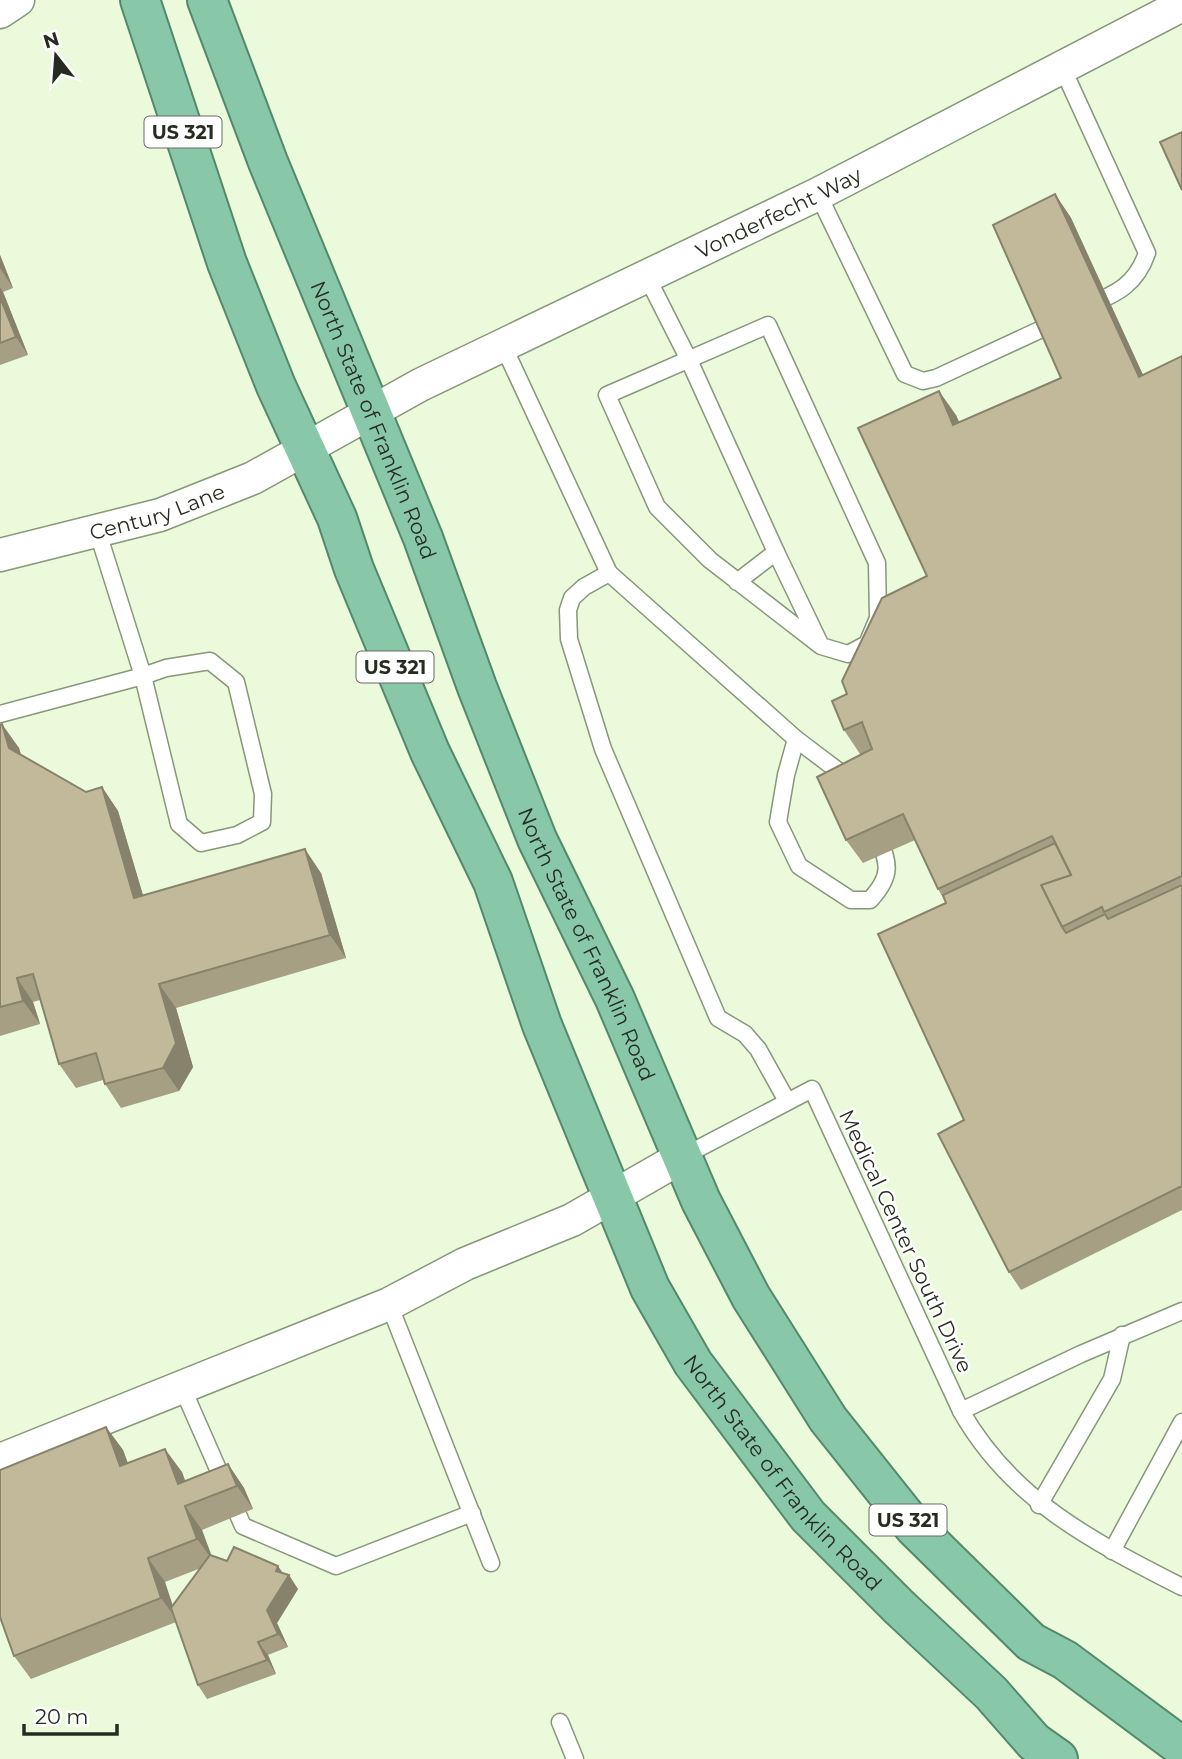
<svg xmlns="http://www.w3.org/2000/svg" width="1182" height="1759" font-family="Montserrat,sans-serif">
  <rect width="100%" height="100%" fill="#eafada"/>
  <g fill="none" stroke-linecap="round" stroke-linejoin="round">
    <defs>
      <g id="service">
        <path d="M1062 67 1147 253C1136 285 1117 293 1088 306"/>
        <polyline points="818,194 905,374 923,381 936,378 1059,321"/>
        <polyline points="646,275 688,358 776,552"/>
        <path d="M502 343 609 573 796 739 786 775 778 822 799 866 851 900H870C893 875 889 864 877 834"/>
        <polyline points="609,573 584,587 572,598 568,610 569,639 603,749 718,1018 745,1034 758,1049 787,1101"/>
        <polyline points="737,582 776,552 821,646 848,654 867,644 878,618 877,563 768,325 607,395 657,507 710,560 821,646"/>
        <polyline points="0,714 143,676 179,824 201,843 237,835 262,822 263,794 236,682 210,661 166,668 143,676 98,533"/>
        <polyline points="796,739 841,773 848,781"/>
        <polyline points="682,1157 812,1089 961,1411"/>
        <polyline points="389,1304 491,1563"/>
        <path d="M1182 1311 1081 1354 961 1411C1012 1501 1094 1542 1182 1587"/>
        <polyline points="182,1387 243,1526 336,1566 472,1513"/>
        <polyline points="1039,1505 1112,1379 1122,1335"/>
        <polyline points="1112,1551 1182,1422"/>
        <polyline points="560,1722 575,1759"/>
      </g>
      <g id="minor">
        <polyline points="0,12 18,0"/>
        <path id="s1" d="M0 555 160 515 253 478 420 385 818 194 1182 5"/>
        <polyline points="0,1460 389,1304 465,1264 572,1220 682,1157"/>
      </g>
      <g id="trunk">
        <path id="s2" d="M140 0 227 263 276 386 337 518 354 569 430 752 493 882 542 1025 650 1288 693 1363 808 1516 899 1607 991 1693 1034 1742 1058 1759"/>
        <path id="s3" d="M207 0 268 162 423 538 477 687 537 839 615 999 701 1201 751 1297 828 1419 914 1527 1031 1642 1065 1660 1182 1747"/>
      </g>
    </defs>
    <!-- service casing -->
    <use href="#service" stroke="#889679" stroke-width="19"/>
    <!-- minor casing -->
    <use href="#minor" stroke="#889679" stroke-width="35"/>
    <!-- trunk casing -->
    <use href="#trunk" stroke="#53896b" stroke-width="42"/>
    <!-- service -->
    <use href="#service" stroke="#fff" stroke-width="16"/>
    <!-- minor -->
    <use href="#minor" stroke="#fff" stroke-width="32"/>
    <!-- trunk -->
    <use href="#trunk" stroke="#88c8a8" stroke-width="38"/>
  </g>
  <!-- wall -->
  <g fill="#a69f84" fill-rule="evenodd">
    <polygon points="1055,194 1071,218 1143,375 1182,356 1182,1210 1021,1290 1009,1272 964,1120 946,903 938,889 915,840 863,863 846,840 860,754 844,730 847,694 927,576 956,415 959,422 1061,378"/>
    <polygon points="0,255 13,288 3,292 28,355 0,365"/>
    <polygon points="0,725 19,748 21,755 86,792 102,787 118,811 143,896 321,873 346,958 176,1008 193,1067 179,1091 121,1108 105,1084 103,1080 76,1088 59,1064 40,1000 33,1002 40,1024 0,1036"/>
    <path d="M106 1427 123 1450 128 1463 182 1472 185 1481 228 1464 244 1488 253 1509 202 1530 211 1556 227 1561 283 1574 298 1589 277 1623 288 1647 268 1655 276 1674 207 1699 198 1685 176 1622 31 1679 14 1656ZM201 1568 172 1606 165 1582Z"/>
  </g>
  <!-- shaded-wall -->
  <g fill="#87826b">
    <polygon points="1055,194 1071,218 1155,401 1139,377"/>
    <polygon points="0,255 13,288 0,268"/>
    <polygon points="0,287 3,292 28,355 16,337 0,297"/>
    <polygon points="939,391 956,415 970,448 953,425"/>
    <polygon points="2,724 19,748 26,772 9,748"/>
    <polygon points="102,787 118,811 151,922 134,898"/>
    <polygon points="305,849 321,873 346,958 330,935"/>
    <polygon points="17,978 33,1002 40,1024 23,1001"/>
    <polygon points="159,984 176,1008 193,1067 179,1091 163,1068"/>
    <polygon points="106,1427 123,1450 137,1490 120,1466"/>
    <polygon points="165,1449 182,1472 193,1503 178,1484"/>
    <polygon points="228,1464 244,1488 253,1509 237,1486"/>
    <polygon points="185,1506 202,1530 214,1562 197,1539"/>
    <polygon points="148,1558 165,1582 178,1621 161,1598"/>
    <polygon points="278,1566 287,1579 289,1575 298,1589 277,1623 288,1647 278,1634 267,1610"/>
    <polygon points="258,1642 268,1655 276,1674 267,1660"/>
  </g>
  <!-- building -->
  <g fill="#c1b999" stroke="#87826b" stroke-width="2">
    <polygon points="1182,132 1182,190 1160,142"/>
    <polygon points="1055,194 1139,377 1182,356 1182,876 1104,912 1102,907 1062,927 1041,885 1071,875 1052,836 938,889 903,814 846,840 817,777 872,749 862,722 844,730 832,701 847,694 842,681 882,598 927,576 858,428 939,391 953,425 1061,378 993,225"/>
    <polygon points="0,297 16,337 0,343"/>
    <polygon points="2,724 9,748 86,792 102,787 134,898 305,849 330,935 159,984 176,1043 163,1068 105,1084 96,1053 59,1064 33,974 17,978 23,1001 0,1007 0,725"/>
    <polygon points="1055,843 1071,875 1041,885 1062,927 1066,933 1105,914 1108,919 1182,885 1182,1186 1009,1272 938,1134 964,1120 878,934 946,903 943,895"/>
    <polygon points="106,1427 120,1466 165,1449 178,1484 228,1464 237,1486 185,1506 197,1539 148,1558 161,1598 14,1656 0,1617 0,1470"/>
    <polygon points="234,1547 278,1566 276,1571 289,1575 267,1610 278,1634 258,1642 267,1660 198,1685 171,1608 210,1555 227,1561"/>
  </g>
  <g text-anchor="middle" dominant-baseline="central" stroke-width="5" stroke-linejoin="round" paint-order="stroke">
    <!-- shield labels -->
    <g fill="#fff" stroke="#686b63" stroke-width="2">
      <rect x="144.5" y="116.5" width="77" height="31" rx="5"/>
      <rect x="356.5" y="651.5" width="77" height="31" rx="5"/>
      <rect x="869.5" y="1504.5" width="77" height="31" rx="5"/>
    </g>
    <g font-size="19" font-weight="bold" fill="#272c20">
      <text x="183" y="132">US 321</text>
      <text x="395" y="667">US 321</text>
      <text x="908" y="1520">US 321</text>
    </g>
    <!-- street labels -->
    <g font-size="21" fill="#272c20" stroke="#fff">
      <text stroke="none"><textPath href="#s1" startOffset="854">Vonderfecht Way</textPath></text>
      <text stroke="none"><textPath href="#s3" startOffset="452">North State of Franklin Road</textPath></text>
      <text stroke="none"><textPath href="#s1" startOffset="163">Century Lane</textPath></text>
      <text stroke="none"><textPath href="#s3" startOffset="1018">North State of Franklin Road</textPath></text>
      <text transform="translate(906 1241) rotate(65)">Medical Center South Drive</text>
      <text stroke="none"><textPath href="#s2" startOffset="1615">North State of Franklin Road</textPath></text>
    </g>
  </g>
  <!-- north arrow -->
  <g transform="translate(56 56) rotate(343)" stroke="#ffffff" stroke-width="5" paint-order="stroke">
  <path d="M0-5L12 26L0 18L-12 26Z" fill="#272c20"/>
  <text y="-10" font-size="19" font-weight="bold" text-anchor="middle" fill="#272c20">N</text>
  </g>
  <!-- scale -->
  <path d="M24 1724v10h93v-10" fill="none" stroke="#272c20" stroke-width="3.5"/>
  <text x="35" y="1724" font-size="21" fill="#272c20" stroke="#ffffff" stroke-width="5" paint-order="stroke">20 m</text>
</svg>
